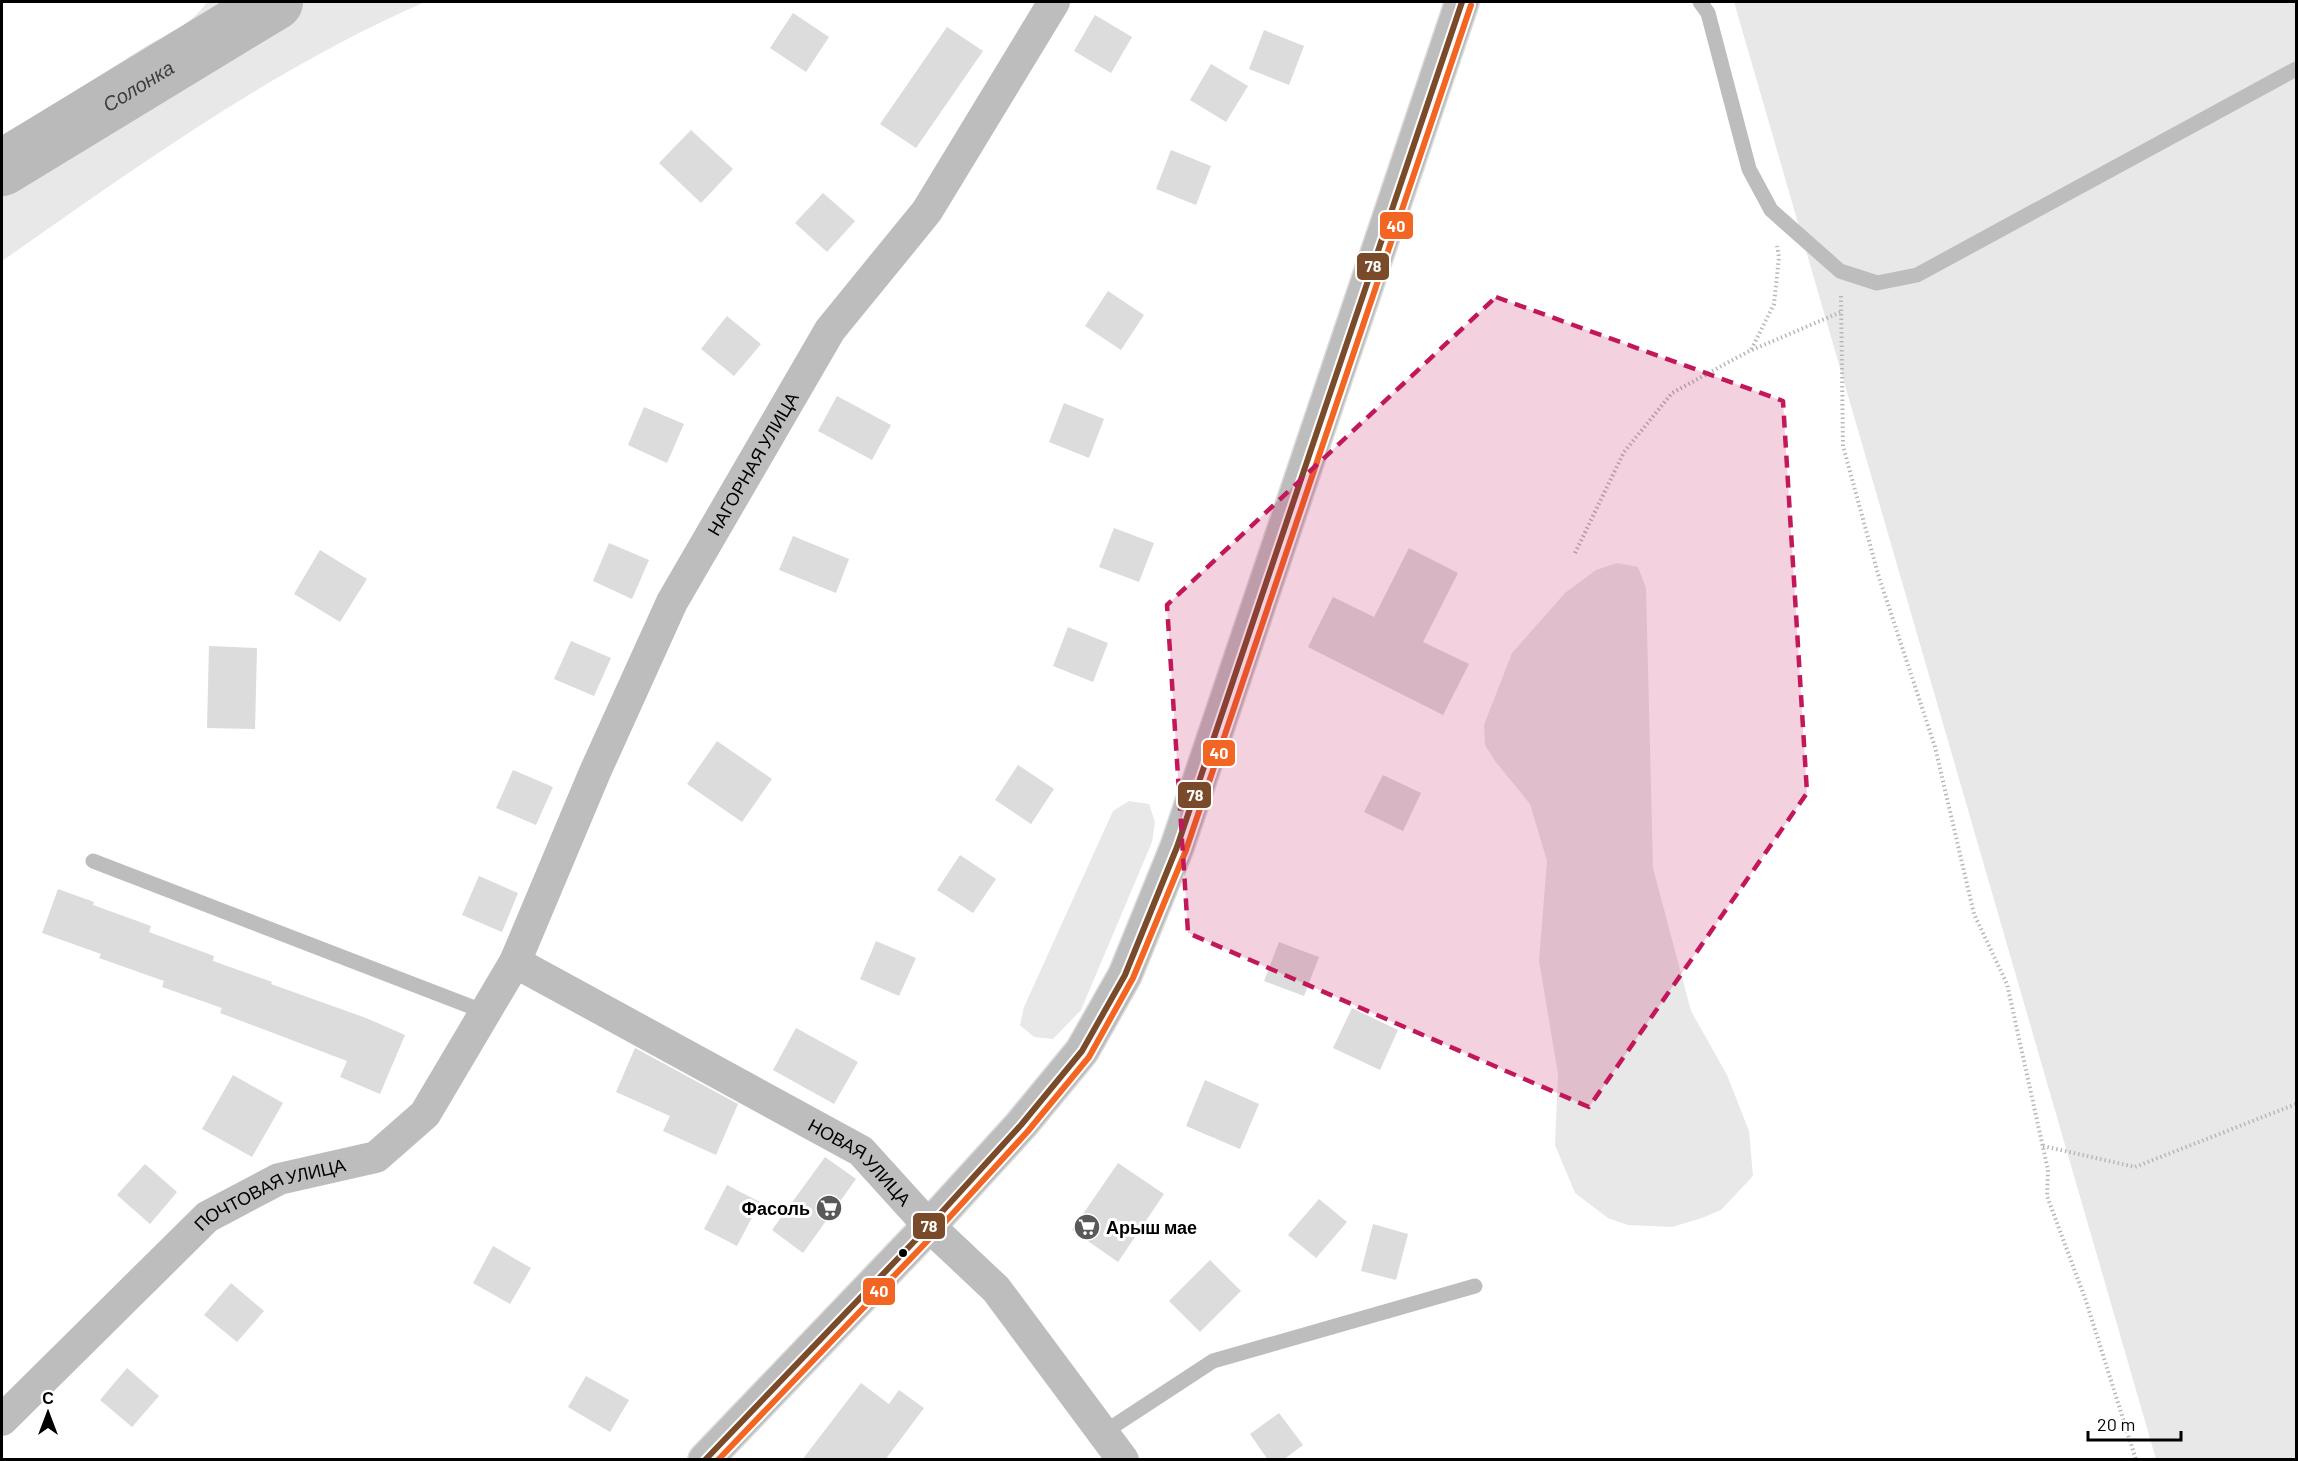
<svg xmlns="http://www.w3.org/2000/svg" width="2298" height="1461" font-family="Barlow,sans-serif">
  <rect width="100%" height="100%" fill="#fff"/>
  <!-- green -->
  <g fill="#e8e8e8">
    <path d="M207 2H425C273 68 137 167 2 261V135C49 108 94 79 140 50 164 35 191 26 207 2Z"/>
    <polygon points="1734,2 2296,2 2296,1459 2156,1459"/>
    <polygon points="1617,563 1638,567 1646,588 1653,868 1691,1011 1727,1075 1749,1131 1753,1176 1721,1210 1702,1218 1672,1227 1628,1225 1608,1218 1575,1193 1555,1145 1558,1074 1539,961 1547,861 1530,804 1495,761 1485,745 1484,725 1512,653 1565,593 1596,570"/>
    <polygon points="1129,801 1149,804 1155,822 1152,842 1081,1010 1053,1039 1034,1037 1020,1025 1024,1007 1113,811"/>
  </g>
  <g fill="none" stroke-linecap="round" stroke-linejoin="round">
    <!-- river -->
    <path stroke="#bababa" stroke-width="56" id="s1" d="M2 168 275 2"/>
  </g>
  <!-- building -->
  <g fill="#dcdcdc">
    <polygon points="793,13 829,37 806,72 770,48"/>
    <polygon points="1095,15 1132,37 1111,73 1074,51"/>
    <polygon points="947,27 983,51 916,148 880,124"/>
    <polygon points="1264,30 1304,46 1289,85 1249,69"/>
    <polygon points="1211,64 1248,86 1226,122 1190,100"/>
    <polygon points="691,130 733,169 701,203 659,163"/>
    <polygon points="1171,150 1211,166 1196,205 1156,189"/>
    <polygon points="823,193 855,221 827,252 795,223"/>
    <polygon points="1108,291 1144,315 1121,350 1085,326"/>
    <polygon points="727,316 761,344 734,376 701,349"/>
    <polygon points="837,396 891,425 872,460 818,431"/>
    <polygon points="1064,403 1104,419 1089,458 1049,442"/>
    <polygon points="644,407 684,424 667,463 628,445"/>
    <polygon points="1114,528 1154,543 1139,582 1099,567"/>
    <polygon points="793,536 849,559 836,593 779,570"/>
    <polygon points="609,543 649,560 632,599 593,581"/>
    <polygon points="1409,548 1458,573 1423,642 1469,664 1443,715 1308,647 1333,597 1374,617"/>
    <polygon points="320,550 367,579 340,622 294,594"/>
    <polygon points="1068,627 1108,643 1093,682 1053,666"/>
    <polygon points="571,641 611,658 594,696 554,679"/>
    <polygon points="209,646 257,648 255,729 207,728"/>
    <polygon points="717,741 772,779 742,822 687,784"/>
    <polygon points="1018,765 1054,789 1031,824 995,800"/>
    <polygon points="513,770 553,787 536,825 496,808"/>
    <polygon points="1383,775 1421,793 1403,831 1364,812"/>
    <polygon points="960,855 996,879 973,913 937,890"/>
    <polygon points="479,876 518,893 502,932 462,915"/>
    <polygon points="58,889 94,902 93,905 151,926 149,932 214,956 213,961 272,982 271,984 366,1018 405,1035 380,1094 340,1077 347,1061 220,1013 222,1008 162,987 164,981 99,958 101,954 42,933"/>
    <polygon points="876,941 916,958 899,996 860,979"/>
    <polygon points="1279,942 1319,957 1304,996 1264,981"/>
    <polygon points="1352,1008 1398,1030 1380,1070 1333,1048"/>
    <polygon points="796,1028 858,1062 834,1104 773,1070"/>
    <polygon points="635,1048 738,1104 716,1155 663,1131 670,1116 616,1092"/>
    <polygon points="233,1075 283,1103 252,1157 202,1129"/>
    <polygon points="1205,1080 1259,1104 1240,1149 1186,1126"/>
    <polygon points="825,1157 856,1179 803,1253 772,1230"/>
    <polygon points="1118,1163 1164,1194 1118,1262 1072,1230"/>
    <polygon points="145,1164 177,1192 150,1224 117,1195"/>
    <polygon points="727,1185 760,1202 737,1246 704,1229"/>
    <polygon points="1319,1199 1347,1222 1316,1258 1288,1235"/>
    <polygon points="1373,1224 1408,1234 1396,1280 1361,1271"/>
    <polygon points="493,1246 531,1268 510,1304 473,1283"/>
    <polygon points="1210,1260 1241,1291 1200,1332 1169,1301"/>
    <polygon points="231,1283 264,1311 237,1342 204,1315"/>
    <polygon points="127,1368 159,1396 132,1427 100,1400"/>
    <polygon points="586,1376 629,1400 610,1432 568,1407"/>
    <polygon points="861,1383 889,1404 899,1390 924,1408 885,1460 802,1460"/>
    <polygon points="1279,1413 1303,1445 1283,1460 1268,1460 1250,1434"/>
  </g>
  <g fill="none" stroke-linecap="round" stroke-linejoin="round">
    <defs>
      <polyline id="primary" points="705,1460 929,1226 1021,1125 1082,1051 1125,975 1177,847 1462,2"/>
    </defs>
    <!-- primary casing -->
    <use href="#primary" stroke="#dbdbdb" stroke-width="36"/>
    <!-- path -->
    <g stroke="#b8b8b8" stroke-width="4" stroke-dasharray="1.5 3" stroke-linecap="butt">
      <polyline points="1841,296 1843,446 1878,574 1935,747 1974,914 2007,984 2048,1170 2047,1196 2086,1301 2136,1460"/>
      <polyline points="1752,350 1841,312"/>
      <polyline points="1575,553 1624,452 1672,393 1751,350 1774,304 1779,257 1777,246"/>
      <polyline points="2043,1146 2135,1167 2296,1104"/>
    </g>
    <!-- service -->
    <g stroke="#bdbdbd" stroke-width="15">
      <polyline points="1700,2 1708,13 1749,169 1771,210 1840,271 1877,283 1917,275 2296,69"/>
      <polyline points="93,861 485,1012"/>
      <polyline points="1103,1433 1213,1361 1475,1286"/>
    </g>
    <!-- minor -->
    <g stroke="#bdbdbd" stroke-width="32">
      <path id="s2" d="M515 962 861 1151 929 1226 996 1289 1123 1460"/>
      <path id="s3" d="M2 1420 207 1217 279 1179 376 1157 425 1114 515 962 595 772 672 602 830 330 927 211 1054 2"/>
    </g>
    <!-- primary -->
    <use href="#primary" stroke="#bdbdbd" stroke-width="33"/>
    <defs>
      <polyline id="bus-1" points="705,1460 929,1226 1021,1125 1082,1051 1125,975 1177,847 1462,2"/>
      <polyline id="bus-2" points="718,1460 936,1232 1028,1131 1089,1057 1133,978 1186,850 1471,5"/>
    </defs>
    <!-- bus-1 casing -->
    <use href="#bus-1" stroke="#fff" stroke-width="10"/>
    <!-- bus-2 casing -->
    <use href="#bus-2" stroke="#fff" stroke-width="10"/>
    <!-- bus-1 -->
    <use href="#bus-1" stroke="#7a4b2a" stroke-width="6"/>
    <!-- bus-2 -->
    <use href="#bus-2" stroke="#f26522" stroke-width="6"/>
  </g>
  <!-- marked area -->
  <path fill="#c2185b" fill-opacity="0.2" stroke="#c2185b" stroke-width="4.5" stroke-dasharray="12 8" stroke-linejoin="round" d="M1496 297 1783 401 1807 793 1589 1107 1188 933 1167 605Z"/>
  <!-- icons -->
  <defs>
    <symbol id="supermarket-disc" viewBox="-11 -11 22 22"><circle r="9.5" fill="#595959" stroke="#fff"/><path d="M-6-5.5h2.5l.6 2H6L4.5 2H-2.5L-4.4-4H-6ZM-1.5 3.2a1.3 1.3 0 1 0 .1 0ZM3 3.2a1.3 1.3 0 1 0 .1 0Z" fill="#fff"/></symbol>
  </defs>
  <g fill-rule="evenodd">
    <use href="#supermarket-disc" x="814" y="1193" width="30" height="30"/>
    <use href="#supermarket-disc" x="1072" y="1212" width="30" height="30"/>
  </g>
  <!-- markers -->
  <circle fill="#000" stroke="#fff" stroke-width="2" cx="903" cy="1253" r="5"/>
  <g text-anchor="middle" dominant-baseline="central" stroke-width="6" stroke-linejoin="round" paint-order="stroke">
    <!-- street labels -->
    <g font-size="18" fill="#000" stroke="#fff">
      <text stroke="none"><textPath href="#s3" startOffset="1264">НАГОРНАЯ УЛИЦА</textPath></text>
      <text stroke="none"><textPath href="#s2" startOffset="400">НОВАЯ УЛИЦА</textPath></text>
      <text stroke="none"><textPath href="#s3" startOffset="356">ПОЧТОВАЯ УЛИЦА</textPath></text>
    </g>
    <!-- poi labels -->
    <g font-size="18" font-weight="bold" fill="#000" stroke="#fff" text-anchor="end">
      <text x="810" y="1208">Фасоль</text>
      <text x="1106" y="1227" text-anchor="start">Арыш мае</text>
    </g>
    <!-- water labels -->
    <g font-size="20" font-style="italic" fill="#3e3e3e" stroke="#fff">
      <text stroke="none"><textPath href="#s1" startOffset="159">Солонка</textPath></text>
    </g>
  </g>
  <g stroke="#fff" stroke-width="2">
    <rect x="1379" y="211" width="35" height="29" rx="6" fill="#f26522"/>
    <rect x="1356" y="252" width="34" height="29" rx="6" fill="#7a4b2a"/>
    <rect x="1202" y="739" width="34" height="28" rx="6" fill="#f26522"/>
    <rect x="1177" y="781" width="35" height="28" rx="6" fill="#7a4b2a"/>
    <rect x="912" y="1212" width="34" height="28" rx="6" fill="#7a4b2a"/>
    <rect x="862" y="1277" width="34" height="29" rx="6" fill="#f26522"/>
  </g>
  <g font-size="16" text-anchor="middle" font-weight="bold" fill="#fff">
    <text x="1396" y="232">40</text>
    <text x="1373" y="272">78</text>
    <text x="1219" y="759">40</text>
    <text x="1195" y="801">78</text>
    <text x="929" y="1232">78</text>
    <text x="879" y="1297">40</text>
  </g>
  <!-- border -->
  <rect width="2298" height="1461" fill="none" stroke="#000000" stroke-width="6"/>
  <!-- north arrow -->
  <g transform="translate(48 1413)" stroke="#ffffff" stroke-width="4.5" paint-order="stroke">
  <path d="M0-4.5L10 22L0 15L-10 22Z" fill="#000000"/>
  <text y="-9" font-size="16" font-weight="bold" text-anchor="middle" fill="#000000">С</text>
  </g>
  <!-- scale -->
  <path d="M2088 1431v9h93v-9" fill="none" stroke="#000000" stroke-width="3"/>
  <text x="2097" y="1431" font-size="18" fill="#000000" stroke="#ffffff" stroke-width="4.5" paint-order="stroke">20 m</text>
</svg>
